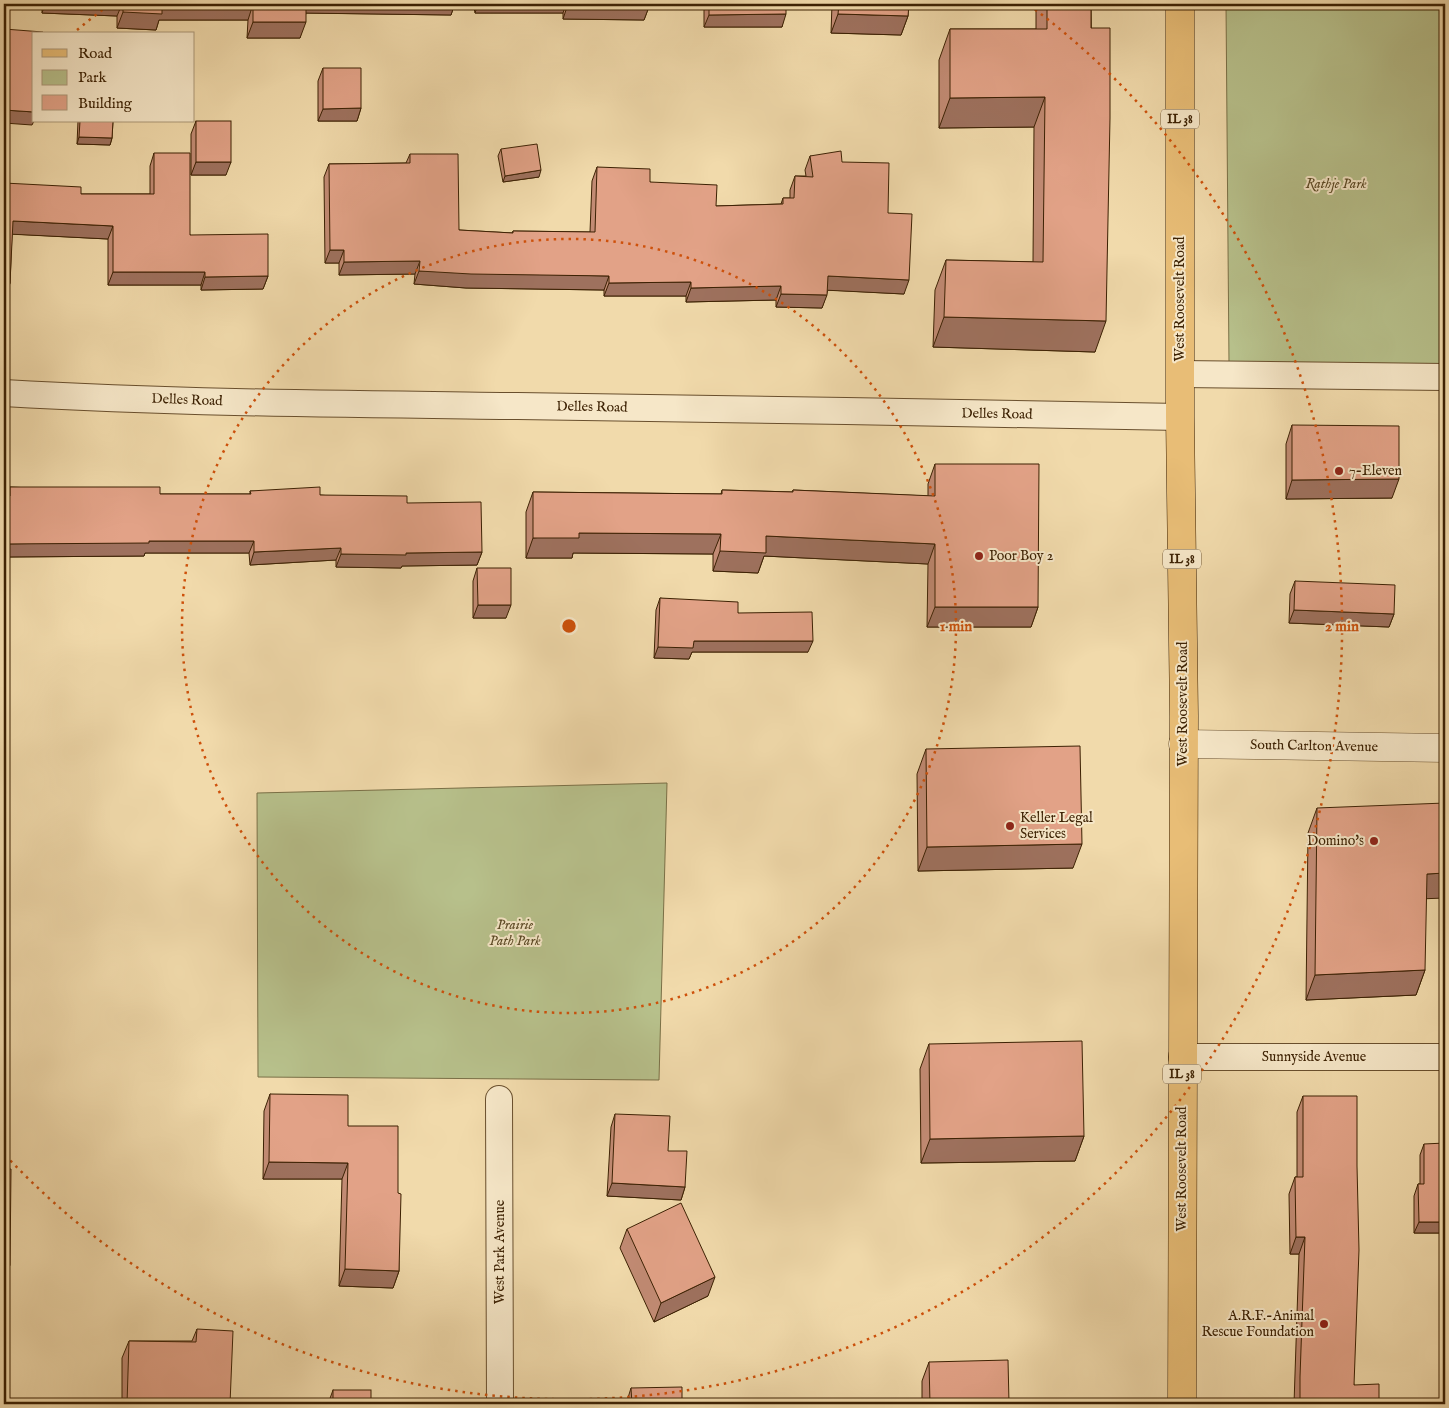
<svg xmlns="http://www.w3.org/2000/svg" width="1449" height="1408" font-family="'IM FELL English',serif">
  <rect width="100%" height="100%" fill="#f1daab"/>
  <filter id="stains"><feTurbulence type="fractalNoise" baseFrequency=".004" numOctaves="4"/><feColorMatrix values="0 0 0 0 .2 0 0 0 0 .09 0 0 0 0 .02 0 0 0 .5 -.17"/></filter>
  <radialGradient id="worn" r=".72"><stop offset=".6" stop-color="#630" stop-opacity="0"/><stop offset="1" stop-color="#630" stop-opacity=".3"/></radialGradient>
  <!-- green -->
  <g fill="#b7c08b" stroke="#7a7047">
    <polygon points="1226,4 1445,4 1445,371 1229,364"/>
    <polygon points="667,783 659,1080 258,1077 257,793"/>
  </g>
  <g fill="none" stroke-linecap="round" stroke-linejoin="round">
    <defs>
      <g id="minor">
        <polyline points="1180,374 1445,377"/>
        <path d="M4 393C175 403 347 404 518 406 739 409 959 413 1180 417"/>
        <polyline points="1182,1057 1445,1057"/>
        <polyline points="499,1099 500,1404"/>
      </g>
      <polyline id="tertiary" points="1183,744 1445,748"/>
      <polyline id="primary" points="1180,4 1180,417 1184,716 1182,1404"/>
    </defs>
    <!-- minor casing -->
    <use href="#minor" stroke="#694f2d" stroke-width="28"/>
    <!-- tertiary casing -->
    <use href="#tertiary" stroke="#694f2d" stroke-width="29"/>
    <!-- primary casing -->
    <use href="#primary" stroke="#3c2103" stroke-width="29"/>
    <!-- minor -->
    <use href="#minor" stroke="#f6e7c8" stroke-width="26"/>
    <!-- tertiary -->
    <use href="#tertiary" stroke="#f6e7c8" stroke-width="28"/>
    <!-- primary -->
    <use href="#primary" stroke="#e8bd76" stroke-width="28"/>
  </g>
  <!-- wall -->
  <g fill="#c28b74" stroke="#3c2103">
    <polygon points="42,4 650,4 644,20 563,19 563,13 475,13 474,8 453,9 451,15 306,13 300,38 247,38 248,20 159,20 156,30 117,28 117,16 42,13"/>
    <polygon points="704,4 786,4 782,27 704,27"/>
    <polygon points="832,4 909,4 908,16 901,35 831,33"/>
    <polygon points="1036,4 1091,4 1095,352 933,347 935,290 946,260 1033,262 1034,127 939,128 939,60 950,29 1036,29"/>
    <polygon points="323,68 361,108 357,121 318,121 318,81"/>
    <polygon points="78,121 113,121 112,138 110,145 77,144"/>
    <polygon points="196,121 226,175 191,175 191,134"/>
    <polygon points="501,149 539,177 503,182 498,156"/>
    <polygon points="154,153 190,235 268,276 263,289 201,290 201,285 108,285 108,239 12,234 10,283 6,296 4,296 4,183 81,194 150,194 150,166"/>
    <polygon points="410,154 459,230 512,233 513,231 590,232 592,181 597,167 650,182 716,206 781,204 783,198 790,198 790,190 795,176 806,176 805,170 810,156 842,162 888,213 904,294 828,290 822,308 776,307 776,300 686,302 686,296 604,296 604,290 466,288 414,284 415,274 339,275 339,263 325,263 324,177 329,164 406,163"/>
    <polygon points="1292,425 1392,498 1286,499 1286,444"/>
    <polygon points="935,464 1038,607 1031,627 927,627 928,564 764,556 758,573 713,571 713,554 573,553 572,558 526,558 526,512 533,492 721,494 722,490 792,492 793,490 928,496 928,484"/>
    <polygon points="10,487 160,494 250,494 250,491 320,495 407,503 482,552 477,565 402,566 401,568 336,567 336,560 250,565 249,553 145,553 144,556 4,557 4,496 6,496"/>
    <polygon points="477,568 506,618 473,618 473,581"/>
    <polygon points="1295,581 1394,614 1389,627 1289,623 1290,594"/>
    <polygon points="660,598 738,613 808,652 692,652 689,659 654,658 656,610"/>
    <polygon points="926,749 1073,868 918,871 917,774"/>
    <polygon points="1317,808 1425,970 1416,995 1306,1000 1308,833"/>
    <polygon points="929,1044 1084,1136 1075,1161 921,1163 920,1069"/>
    <polygon points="270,1094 348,1126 398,1193 399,1271 393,1288 339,1286 342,1179 263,1179 264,1111"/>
    <polygon points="1303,1096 1354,1385 1379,1404 1294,1404 1299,1254 1290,1254 1289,1194 1295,1177 1297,1177 1297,1112"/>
    <polygon points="615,1114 668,1151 685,1187 681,1200 607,1196 611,1127"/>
    <polygon points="1424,1144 1445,1233 1414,1233 1414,1196 1418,1184 1420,1184 1420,1155"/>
    <polygon points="627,1229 708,1296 654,1322 620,1248"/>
    <polygon points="197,1329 230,1404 122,1404 122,1358 129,1341 192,1341"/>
    <polygon points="929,1362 1009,1403 1008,1404 922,1404 922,1381"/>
    <polygon points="631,1388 682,1404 627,1404 627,1401"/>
    <polygon points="333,1390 371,1404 328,1404"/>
  </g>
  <!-- shaded-wall -->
  <g fill="#9e715e" stroke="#3c2103">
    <polygon points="45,4 122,4 117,16 42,13"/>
    <polygon points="162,4 253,4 248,20 159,20 156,30 117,28 123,12"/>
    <polygon points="304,4 475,4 474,8 453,9 451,15 300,13"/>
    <polygon points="478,4 566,4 563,13 475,13"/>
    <polygon points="568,4 650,4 644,20 563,19"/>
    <polygon points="786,14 782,27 704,27 709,15"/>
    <polygon points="838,14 908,16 901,35 831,33"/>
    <polygon points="253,22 306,22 300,38 247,38"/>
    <polygon points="1045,97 1034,127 939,128 950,98"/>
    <polygon points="361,108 357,121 318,121 323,109"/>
    <polygon points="4,110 34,112 34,121 32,125 4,123"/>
    <polygon points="79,137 112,138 110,145 77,144"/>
    <polygon points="196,162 231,162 226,175 191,175"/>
    <polygon points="541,170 539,177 503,182 505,176"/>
    <polygon points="13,221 113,226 108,239 8,234"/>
    <polygon points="330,250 344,250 339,263 325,263"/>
    <polygon points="420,261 415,274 339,275 344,262"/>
    <polygon points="419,271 609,276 604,290 466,288 414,284"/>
    <polygon points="113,272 205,272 201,285 108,285"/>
    <polygon points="268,276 263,289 201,290 205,277"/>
    <polygon points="828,276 909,280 904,294 823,290"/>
    <polygon points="691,282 686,296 604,296 609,283"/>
    <polygon points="4,283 10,283 6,296 4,296"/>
    <polygon points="781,286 776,300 686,302 691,288"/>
    <polygon points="781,294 827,295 822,308 776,307"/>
    <polygon points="944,317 1106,321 1095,352 933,347"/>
    <polygon points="1399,479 1392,498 1286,499 1292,480"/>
    <polygon points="579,533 721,534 713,554 573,553 572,558 526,558 533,538"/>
    <polygon points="766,536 935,544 928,564 764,556 758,573 713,571 720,551"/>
    <polygon points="149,541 254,541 249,553 145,553 144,556 4,557 4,544"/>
    <polygon points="341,548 336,560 250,565 254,552"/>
    <polygon points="482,552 477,565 402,566 401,568 336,567 341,554"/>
    <polygon points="478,605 511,605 506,618 473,618"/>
    <polygon points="935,607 1038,607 1031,627 927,627"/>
    <polygon points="1294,610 1394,614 1389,627 1289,623"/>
    <polygon points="694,641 813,641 808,652 692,652 689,659 654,658 658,647"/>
    <polygon points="1082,844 1073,868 918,871 927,847"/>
    <polygon points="1445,873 1445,898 1418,899 1427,874"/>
    <polygon points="1425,970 1416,995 1306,1000 1315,975"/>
    <polygon points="1084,1136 1075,1161 921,1163 930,1139"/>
    <polygon points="269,1162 348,1163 342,1179 263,1179"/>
    <polygon points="612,1183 685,1187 681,1200 607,1196"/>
    <polygon points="1419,1222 1445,1222 1445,1233 1414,1233"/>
    <polygon points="1296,1237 1305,1237 1299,1254 1290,1254"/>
    <polygon points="4,1265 10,1265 5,1280 4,1280"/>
    <polygon points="345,1269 399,1271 393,1288 339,1286"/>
    <polygon points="715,1277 708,1296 654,1322 661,1303"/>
  </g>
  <!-- building -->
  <g fill="#e2a287" stroke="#3c2103">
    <polygon points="123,4 306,4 306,22 253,22 253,4 162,4 162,14 123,12"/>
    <polygon points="709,4 786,4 786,14 709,15"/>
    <polygon points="839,4 909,4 908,16 838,14"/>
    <polygon points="1047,4 1091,4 1091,28 1110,28 1110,118 1106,321 944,317 946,260 1043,262 1045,97 950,98 950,29 1047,29"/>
    <polygon points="4,29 43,32 43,34 34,34 34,112 4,110"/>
    <polygon points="323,68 361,68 361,108 323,109"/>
    <polygon points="80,121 113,121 112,138 79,137"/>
    <rect x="196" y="121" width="35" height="41"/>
    <polygon points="4,130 6,130 4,153"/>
    <polygon points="537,144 541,170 505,176 501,149"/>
    <polygon points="841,151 842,162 889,163 888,213 912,214 909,280 828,276 827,295 781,294 781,286 691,288 691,282 609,283 609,276 471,274 419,271 420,261 344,262 344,250 330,250 329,164 410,163 410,154 458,154 459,230 513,233 513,231 595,232 597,167 650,169 650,182 717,185 716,206 783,204 783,198 794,198 795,176 813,177 810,156"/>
    <polygon points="154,153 190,153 190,235 268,234 268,276 205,277 205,272 113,272 113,226 13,221 10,283 4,283 4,183 81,187 81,194 154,194"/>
    <polygon points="1292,425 1399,426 1399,479 1292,480"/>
    <polygon points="935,464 1039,464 1038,607 935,607 935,544 766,536 766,553 720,551 721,534 579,533 579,538 533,538 533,492 722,494 722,490 793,492 793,490 935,496"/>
    <polygon points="10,487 160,487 160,494 251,494 250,491 320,487 320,495 407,496 407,503 481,502 482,552 406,553 406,555 341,554 341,548 254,552 254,541 149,541 149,543 4,544 4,496 10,496"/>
    <polygon points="477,568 511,568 511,605 478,605"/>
    <polygon points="1295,581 1395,585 1394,614 1294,610"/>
    <polygon points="660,598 738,602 738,613 812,612 813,641 694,641 693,648 658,647"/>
    <polygon points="1080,746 1082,844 927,847 926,749"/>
    <polygon points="1445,803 1445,873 1427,874 1425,970 1315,975 1317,808"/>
    <polygon points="1082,1041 1084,1136 930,1139 929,1044"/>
    <polygon points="270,1094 348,1095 348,1126 398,1126 398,1193 401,1194 399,1271 345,1269 348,1163 269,1162"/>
    <polygon points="1303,1096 1357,1096 1357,1166 1359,1250 1354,1385 1379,1384 1379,1404 1300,1404 1300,1377 1305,1237 1296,1237 1295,1177 1303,1177"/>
    <polygon points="615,1114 670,1116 668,1151 687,1151 685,1187 612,1183"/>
    <polygon points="1445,1143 1445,1222 1419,1222 1418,1184 1424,1184 1424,1144"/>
    <polygon points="4,1169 11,1169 10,1265 4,1265"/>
    <polygon points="681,1203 715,1277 661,1303 627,1229"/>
    <polygon points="197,1329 233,1331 230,1404 127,1404 129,1341 196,1342"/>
    <polygon points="1008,1360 1009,1403 999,1403 999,1404 930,1404 929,1362"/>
    <polygon points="682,1387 682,1404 632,1404 631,1388"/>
    <rect x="333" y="1390" width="38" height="14"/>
    <rect x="4" y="1402" width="4" height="2"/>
  </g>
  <!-- distance rings -->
  <g fill="none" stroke="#ce510b" stroke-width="2.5" stroke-dasharray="2.5 5">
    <circle cx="569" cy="626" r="387"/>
    <path d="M77 30A773 773 0 0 1 109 5M1029 5A773 773 0 1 1 8 1158"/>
  </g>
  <!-- markers -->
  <g fill="#8f2418" stroke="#f6e7c8" stroke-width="2">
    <circle cx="1339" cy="471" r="5"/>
    <circle cx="979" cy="556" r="5"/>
    <circle cx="1010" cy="826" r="5"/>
    <circle cx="1374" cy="841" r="5"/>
    <circle cx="1324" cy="1324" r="5"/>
  </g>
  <g text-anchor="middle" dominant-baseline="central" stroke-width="4" stroke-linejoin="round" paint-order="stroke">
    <!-- shield labels -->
    <g fill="#f6e7c8" stroke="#745c3e" stroke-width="1">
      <rect x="1161" y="109.5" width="38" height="19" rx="4"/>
      <rect x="1163" y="549.5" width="38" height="19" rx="4"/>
      <rect x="1163" y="1064.5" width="38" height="19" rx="4"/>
    </g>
    <g font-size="12" font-weight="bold" fill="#3c2103">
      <text x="1180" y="119">IL 38</text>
      <text x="1182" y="559">IL 38</text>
      <text x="1182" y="1074">IL 38</text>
    </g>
    <!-- park labels -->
    <g font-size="14" font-style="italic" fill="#5b4925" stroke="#f6e7c8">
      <text x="1336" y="184">Rathje Park</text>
      <text x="515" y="925">Prairie<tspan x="515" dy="16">Path Park</tspan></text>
    </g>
    <!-- street labels -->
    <g font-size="14" fill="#3c2103" stroke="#f6e7c8">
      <text transform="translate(1180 299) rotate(-90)">West Roosevelt Road</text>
      <text transform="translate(187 400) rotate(2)">Delles Road</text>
      <text transform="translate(592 407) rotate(1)">Delles Road</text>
      <text transform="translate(997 414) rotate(1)">Delles Road</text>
      <text transform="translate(1183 704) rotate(-90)">West Roosevelt Road</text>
      <text transform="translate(1314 746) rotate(1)">South Carlton Avenue</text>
      <text x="1314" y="1057">Sunnyside Avenue</text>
      <text transform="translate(1182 1169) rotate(-90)">West Roosevelt Road</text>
      <text transform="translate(500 1252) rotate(-90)">West Park Avenue</text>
    </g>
    <!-- poi labels -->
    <g font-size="14" fill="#3c2103" stroke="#f6e7c8" text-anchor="start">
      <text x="1349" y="471">7-Eleven</text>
      <text x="989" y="556">Poor Boy 2</text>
      <text x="1020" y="818">Keller Legal<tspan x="1020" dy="16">Services</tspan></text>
      <text x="1364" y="841" text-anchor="end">Domino's</text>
      <text x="1314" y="1316" text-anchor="end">A.R.F.-Animal<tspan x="1314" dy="16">Rescue Foundation</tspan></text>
    </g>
  </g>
  <circle cx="569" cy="626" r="8" fill="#ce510b" stroke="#f6e7c8" stroke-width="2.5"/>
  <g font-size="15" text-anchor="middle" font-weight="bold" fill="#ce510b" stroke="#f6e7c8" stroke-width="4" stroke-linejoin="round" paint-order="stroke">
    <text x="956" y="631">1 min</text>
    <text x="1342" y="631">2 min</text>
  </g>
  <!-- margin -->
  <rect width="1449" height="1408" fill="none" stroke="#f1daab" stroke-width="20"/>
  <rect x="5" y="5" width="1439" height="1398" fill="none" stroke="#3c2103" stroke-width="2.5"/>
  <rect x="10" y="10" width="1429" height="1388" fill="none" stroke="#3c2103"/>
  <!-- legend -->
  <rect x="32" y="32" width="162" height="90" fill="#f6e7c8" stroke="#ac9879"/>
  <rect x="42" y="49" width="25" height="8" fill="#e8bd76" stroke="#ac9879"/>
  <text x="78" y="58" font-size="15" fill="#3c2103">Road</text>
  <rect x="42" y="70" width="25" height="15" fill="#b7c08b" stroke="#ac9879"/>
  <text x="78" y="82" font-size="15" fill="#3c2103">Park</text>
  <rect x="42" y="95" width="25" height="15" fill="#e2a287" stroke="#ac9879"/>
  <text x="78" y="108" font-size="15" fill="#3c2103">Building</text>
  <rect width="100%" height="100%" filter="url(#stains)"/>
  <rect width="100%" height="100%" fill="url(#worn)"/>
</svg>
